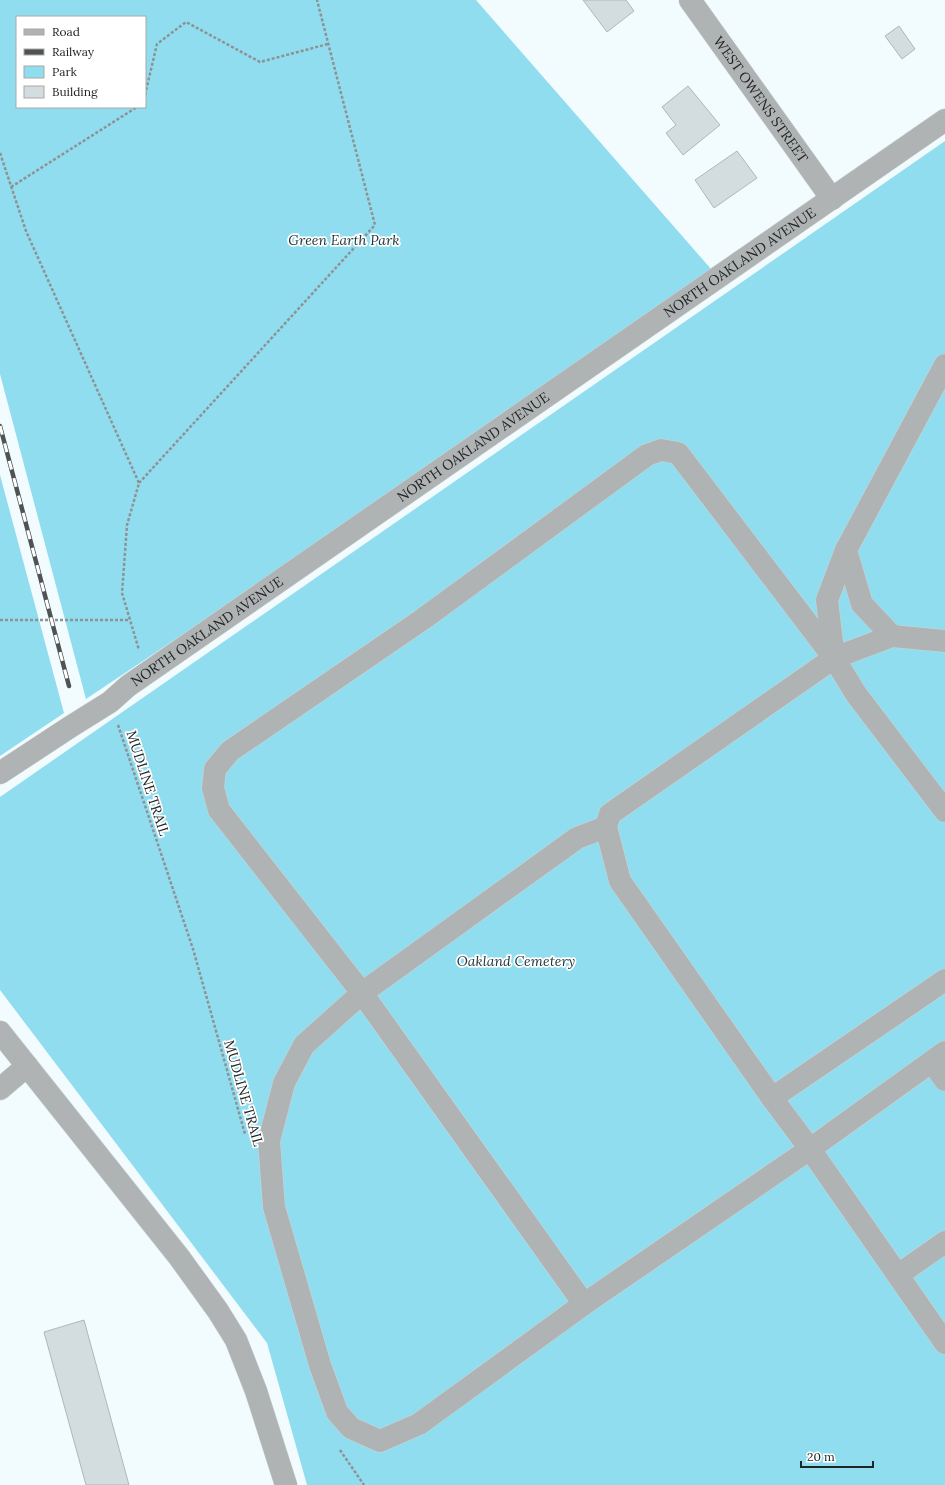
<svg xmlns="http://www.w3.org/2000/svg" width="945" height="1485" font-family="Lora,serif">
  <rect width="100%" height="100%" fill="#f2fbfd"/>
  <!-- green -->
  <g fill="#90ddf0" fill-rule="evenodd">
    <path d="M0 0H476L718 277 86 699 0 374ZM17 17H145V107H17Z"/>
    <polygon points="945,141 945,1485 307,1485 267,1343 0,990 0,797"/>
    <polygon points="0,475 64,713 0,756"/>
  </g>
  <!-- building -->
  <g fill="#d3dcde" stroke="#aeb7b9">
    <polygon points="583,0 626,0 634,11 607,32"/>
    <polygon points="899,26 915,49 902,59 885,36"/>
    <polygon points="688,86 720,125 683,155 666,133 676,125 662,107"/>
    <polygon points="737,151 757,178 714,208 695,180"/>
    <polygon points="84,1320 129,1485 86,1485 44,1332"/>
  </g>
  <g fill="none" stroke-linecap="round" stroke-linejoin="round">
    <defs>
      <g id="minor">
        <path id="s1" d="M690 0 832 199"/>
        <polyline points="945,365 846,550 827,600 834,658 856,694 945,811"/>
        <polyline points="846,550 862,604 892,636"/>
        <polyline points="945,641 892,636 834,658 610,814 606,827 620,881 772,1098 945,980"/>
        <path id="s2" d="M0 773 70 727 110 702 128 686 945 120"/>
        <polyline points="606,827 577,838 362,993 304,1045 284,1083 269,1141 274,1207 320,1365 337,1412 351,1428 380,1441 419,1424 584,1304 810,1149 945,1052"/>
        <polyline points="0,1032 179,1257 218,1311 236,1340 256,1391 286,1485"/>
        <polyline points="932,1062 945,1080"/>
        <polyline points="0,1089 27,1066"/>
        <polyline points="772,1098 810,1149 945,1343"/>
        <polyline points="898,1275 945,1242"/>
        <polyline points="584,1304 362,993 219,810 213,788 215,769 230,751 423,619 647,455 661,450 678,453 834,658"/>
      </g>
    </defs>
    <!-- minor casing -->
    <use href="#minor" stroke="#cdd4d6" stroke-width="23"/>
    <!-- path -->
    <g stroke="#8d9394" stroke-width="2.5" stroke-dasharray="3 2" stroke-linecap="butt">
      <polyline points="145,95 157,44 186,22 260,62 328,44"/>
      <polyline points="0,153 26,231 139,483 127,525 122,593 139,650"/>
      <polyline points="11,187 137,107"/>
      <polyline points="139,483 375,225 317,0"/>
      <polyline points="0,620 130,620"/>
      <polyline points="118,725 193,949 245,1134"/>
      <polyline points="340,1450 364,1485"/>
    </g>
    <!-- minor -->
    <use href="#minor" stroke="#afb3b4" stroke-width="22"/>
    <defs>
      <polyline id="rail" points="0,426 69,686"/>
    </defs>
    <!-- rail casing -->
    <use href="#rail" stroke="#4f5354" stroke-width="4.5"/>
    <!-- rail -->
    <use href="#rail" stroke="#fff" stroke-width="3" stroke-dasharray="9" stroke-linecap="butt"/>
  </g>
  <g text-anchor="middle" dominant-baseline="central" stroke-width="3.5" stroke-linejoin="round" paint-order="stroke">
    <!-- street labels -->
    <g font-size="14" fill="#222526" stroke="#fff">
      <text stroke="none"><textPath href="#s1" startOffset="122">WEST OWENS STREET</textPath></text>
      <text stroke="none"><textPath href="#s2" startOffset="899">NORTH OAKLAND AVENUE</textPath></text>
      <text stroke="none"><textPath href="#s2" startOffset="575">NORTH OAKLAND AVENUE</textPath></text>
      <text stroke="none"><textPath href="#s2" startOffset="251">NORTH OAKLAND AVENUE</textPath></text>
      <text transform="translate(148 783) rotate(72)">MUDLINE TRAIL</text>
      <text transform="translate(244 1093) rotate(74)">MUDLINE TRAIL</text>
    </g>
    <!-- park labels -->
    <g font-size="14" font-style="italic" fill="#1d3338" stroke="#fff">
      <text x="344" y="240">Green Earth Park</text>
      <text x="516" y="961">Oakland Cemetery</text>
    </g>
  </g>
  <!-- legend -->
  <rect x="16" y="16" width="130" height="92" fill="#ffffff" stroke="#a7a8a8"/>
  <rect x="24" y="29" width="20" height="6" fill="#afb3b4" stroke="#a7a8a8"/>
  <text x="52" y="36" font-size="12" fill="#222526">Road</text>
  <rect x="24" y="49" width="20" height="6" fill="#4f5354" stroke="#a7a8a8"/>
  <text x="52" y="56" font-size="12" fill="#222526">Railway</text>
  <rect x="24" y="66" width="20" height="12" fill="#90ddf0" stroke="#a7a8a8"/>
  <text x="52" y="76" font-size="12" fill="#222526">Park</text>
  <rect x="24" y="86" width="20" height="12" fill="#d3dcde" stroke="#a7a8a8"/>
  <text x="52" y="96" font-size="12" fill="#222526">Building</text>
  <!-- scale -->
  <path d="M801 1461v6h72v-6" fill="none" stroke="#222526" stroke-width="2"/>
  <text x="807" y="1461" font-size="12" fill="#222526" stroke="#ffffff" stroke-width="3" paint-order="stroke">20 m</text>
</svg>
